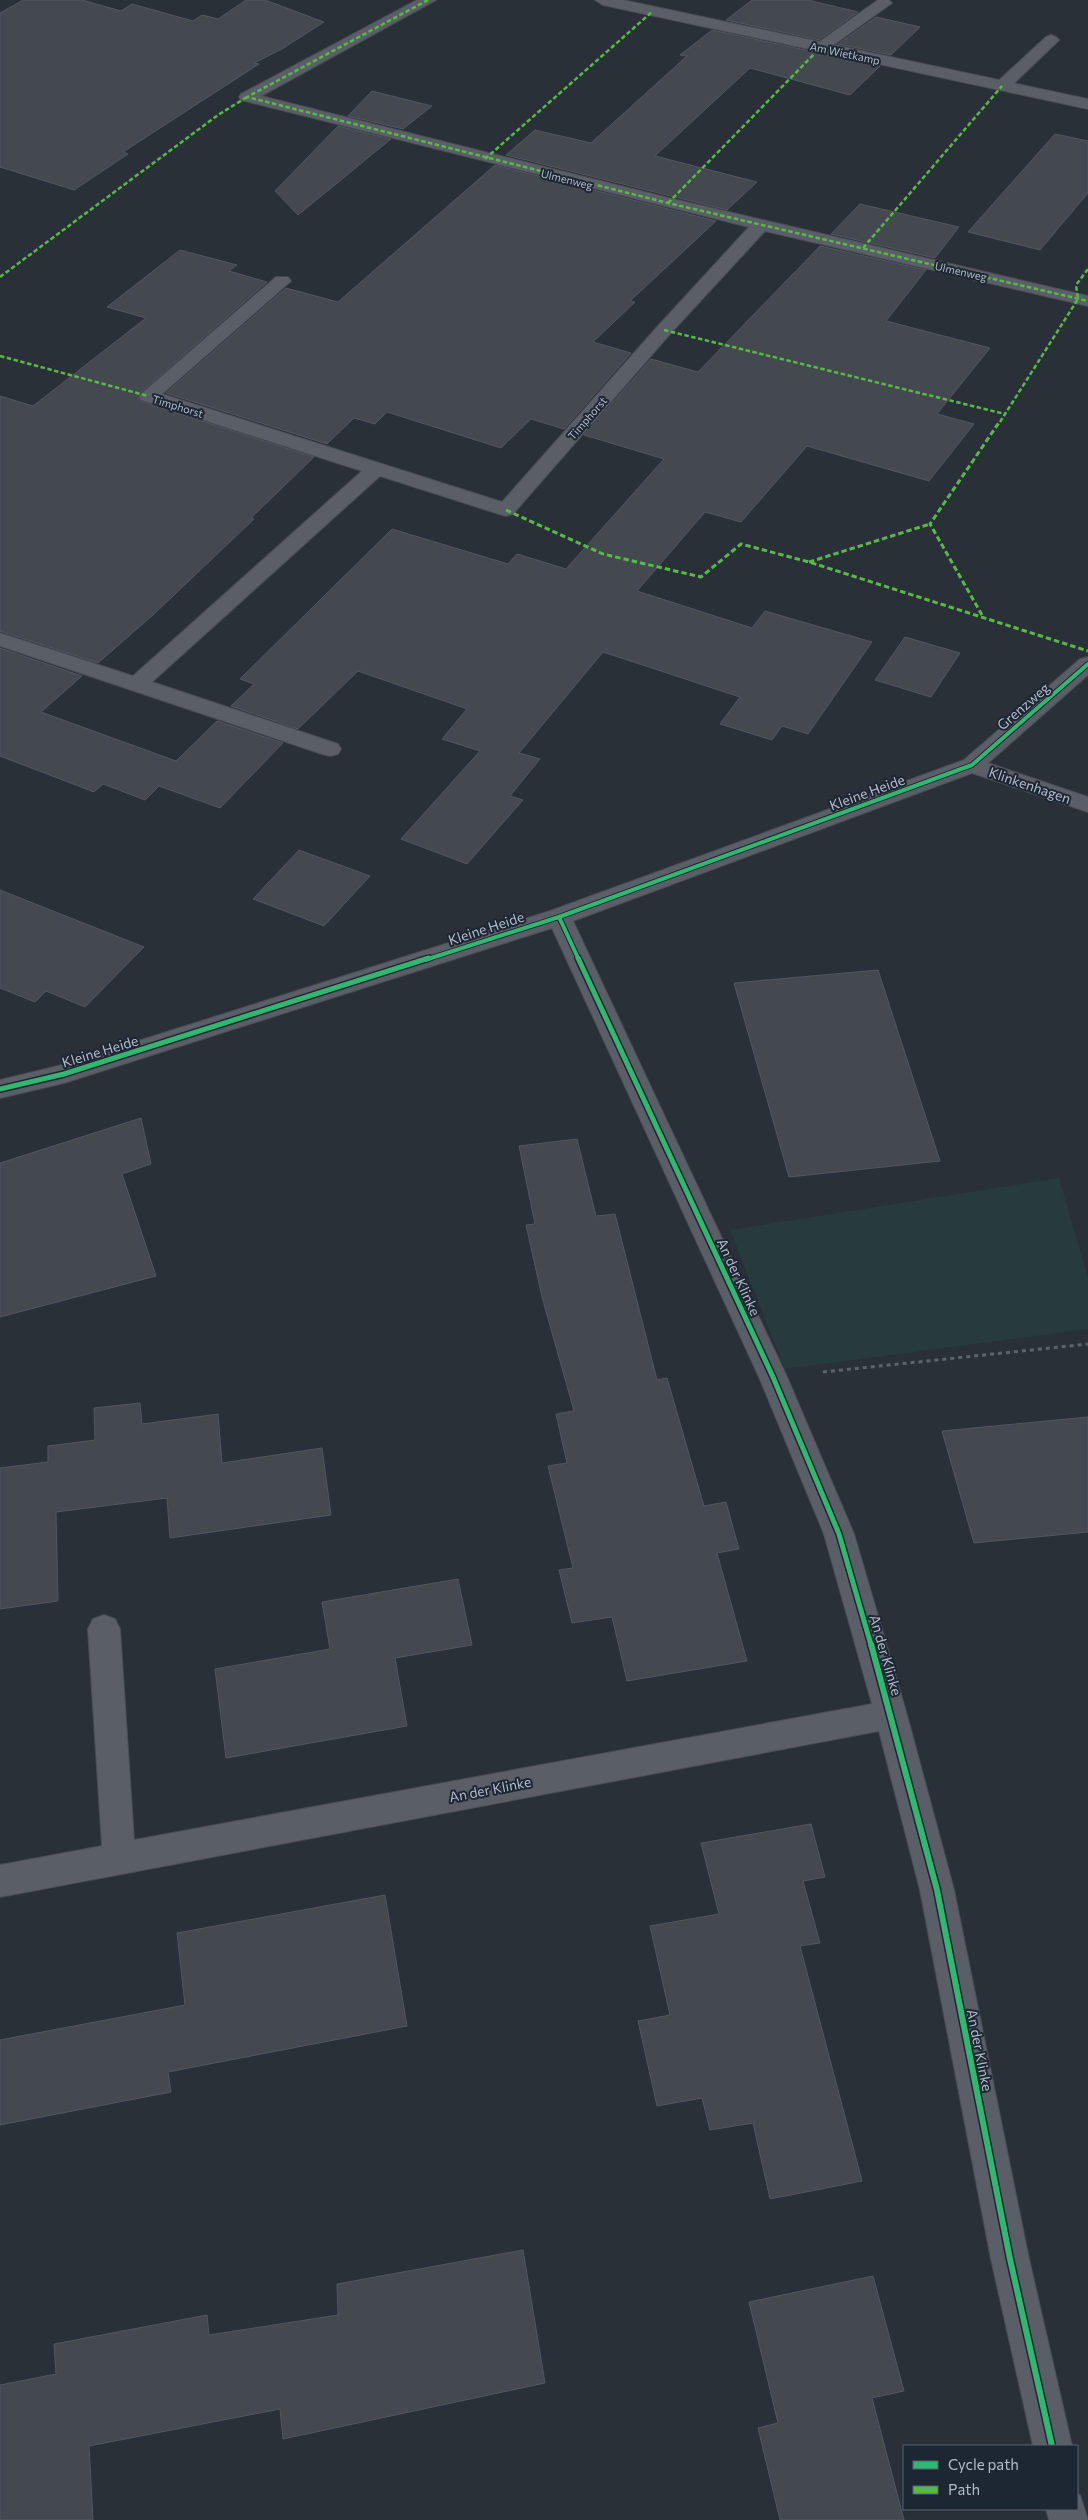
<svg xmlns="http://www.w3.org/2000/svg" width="1088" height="2520" font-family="Commissioner,sans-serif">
  <rect width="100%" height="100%" fill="#2a3038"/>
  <!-- green -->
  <polygon fill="#273a3e" points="1059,1178 1088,1278 1088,1329 785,1369 730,1230"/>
  <!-- building -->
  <g fill="#444950" stroke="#52575f">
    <polygon points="23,0 82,0 121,11 132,4 193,21 202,15 218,19 246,0 265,0 324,22 282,49 254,63 259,64 123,152 128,154 74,190 0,167 0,13"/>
    <polygon points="752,0 808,0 858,12 819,40 726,20"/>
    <polygon points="876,17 920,27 891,55 838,44"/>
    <polygon points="712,30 880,66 850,95 750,68 655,156 757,182 727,210 506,155 535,130 591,143 687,56 680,55"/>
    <polygon points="372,91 432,106 403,129 348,116"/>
    <polygon points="338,126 391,139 298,215 275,191"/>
    <polygon points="1055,134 1088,141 1088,193 1040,250 968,232"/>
    <polygon points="495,165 716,221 630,301 635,302 593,342 631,353 564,429 531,419 501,448 387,412 375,424 354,418 327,444 166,393 286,288 338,302"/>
    <polygon points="860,204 959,227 935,258 831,234"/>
    <polygon points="820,246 926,270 886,321 990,348 937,414 974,424 929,481 807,446 741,522 705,512 637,591 752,628 765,611 872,642 808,734 782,726 772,740 720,724 740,697 603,652 519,753 540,759 510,796 523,800 467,864 401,839 480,751 442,739 467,709 358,671 298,729 231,706 254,684 240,679 392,529 508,564 517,554 566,569 664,459 584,435 651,359 698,372"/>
    <polygon points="180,250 237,265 229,271 267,282 138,395 139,401 314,457 251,518 254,519 153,615 98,663 0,631 0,396 33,406 146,318 107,307"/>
    <polygon points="905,637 960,653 931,697 875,680"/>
    <polygon points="0,648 82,676 41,712 176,761 217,721 283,743 220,808 159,786 145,800 103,784 94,792 0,756"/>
    <polygon points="299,850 370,876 324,926 253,899"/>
    <polygon points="0,890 144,947 85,1007 46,991 35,1002 0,988"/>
    <polygon points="878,970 940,1161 789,1177 734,983"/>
    <polygon points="141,1118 151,1164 122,1174 156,1276 0,1317 0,1163"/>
    <polygon points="577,1139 596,1216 615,1214 657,1380 667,1378 704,1506 726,1502 739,1549 717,1553 747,1661 627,1681 612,1617 572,1623 559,1570 573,1568 548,1466 567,1463 556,1414 574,1411 542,1297 526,1225 535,1224 519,1146"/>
    <polygon points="140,1403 142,1424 218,1414 222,1463 322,1448 331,1515 170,1538 167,1498 56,1512 58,1601 0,1609 0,1468 48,1462 48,1446 95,1440 94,1408"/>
    <polygon points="1088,1417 1088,1532 974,1543 942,1431"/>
    <polygon points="458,1579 472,1645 395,1658 407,1726 226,1758 215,1669 330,1649 322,1602"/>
    <polygon points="811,1824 825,1877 803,1881 820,1943 800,1946 862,2181 770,2199 753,2123 710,2130 702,2098 657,2106 638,2021 670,2015 650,1926 719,1914 701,1843"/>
    <polygon points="385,1895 407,2026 168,2072 171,2092 0,2125 0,2040 185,2005 177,1933"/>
    <polygon points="523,2250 545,2383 283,2439 280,2409 89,2446 93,2520 0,2520 0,2385 56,2374 54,2344 207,2315 209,2335 338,2315 337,2284"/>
    <polygon points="873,2276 904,2391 872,2398 904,2520 780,2520 758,2428 778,2423 749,2302"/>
  </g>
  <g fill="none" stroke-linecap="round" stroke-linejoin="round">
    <defs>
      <g id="lane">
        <polygon points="878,0 889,0 892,3 825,51 815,51 812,48 815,45"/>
        <polygon points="1051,35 1056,37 1059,40 1056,43 1008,89 996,89 994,86 996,83 1046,37"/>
      </g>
      <g id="street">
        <polygon points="417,0 436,0 261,96 669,198 1088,296 1088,306 765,231 670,334 513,514 506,516 499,514 380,476 152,682 338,744 341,749 338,754 330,756 322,754 0,646 0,633 133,676 362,471 141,400 139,396 276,277 288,277 291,281 162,394 502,502 658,326 749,227 241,100 239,97 241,94"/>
        <polygon points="595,0 623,0 1088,99 1088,109 603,5"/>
        <polygon points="1088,657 1088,675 988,763 1088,797 1088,812 972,773 573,921 787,1377 854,1534 907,1715 954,1890 1029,2259 1072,2446 1033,2446 991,2259 920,1890 879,1731 0,1897 0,1865 102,1846 88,1629 93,1619 104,1615 115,1619 120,1629 134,1840 872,1704 824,1534 759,1377 552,928 64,1083 0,1098 0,1080 62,1065 550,911 964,760 1080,659"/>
        <polygon points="1077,2494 1080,2495 1088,2520 1049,2520 1046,2509 1077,2509"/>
      </g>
    </defs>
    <!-- lane casing -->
    <use href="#lane" stroke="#484c53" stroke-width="2"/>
    <!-- street casing -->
    <use href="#street" stroke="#484c53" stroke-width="2"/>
    <!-- path -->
    <polyline stroke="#5d636a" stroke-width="3" stroke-dasharray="4 4" stroke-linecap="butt" points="823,1372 1088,1344"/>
    <!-- lane -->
    <use href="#lane" fill="#5a5e66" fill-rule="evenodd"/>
    <!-- street -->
    <use href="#street" fill="#5a5e66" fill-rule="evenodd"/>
    <!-- quiet-far1 -->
    <g stroke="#58b947" stroke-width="2.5" stroke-dasharray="4.5 2.5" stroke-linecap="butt">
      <polyline points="428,0 247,97 668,203 1088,301"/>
      <polyline points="485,159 653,11"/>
      <polyline points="668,203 820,48"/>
      <polyline points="863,248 1002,86"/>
      <polyline points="0,277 218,115 247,97"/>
      <polyline points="664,330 1005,414"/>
      <polyline points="0,356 148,396"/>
      <polyline points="1000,422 1078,299 1076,285 1088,269"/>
    </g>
    <!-- quiet -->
    <g stroke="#58b947" stroke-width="3" stroke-dasharray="5.5 3" stroke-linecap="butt">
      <polyline points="506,510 603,554 701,577 741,544 809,562 1088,651"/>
      <polyline points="809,562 930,524"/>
      <polyline points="982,615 930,524 1000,421"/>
    </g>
    <defs>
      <g id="cycleway-far2">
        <polyline points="559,917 579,960"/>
        <polyline points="425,960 559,917 972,765 1088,664"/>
      </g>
      <g id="cycleway-far1">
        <polyline points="578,958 773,1377 839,1534 871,1645"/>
        <polyline points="0,1089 64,1074 429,958"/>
      </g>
      <polyline id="cycleway" points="871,1644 937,1890 1010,2259 1052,2446"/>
    </defs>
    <!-- cycleway-far2 casing -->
    <use href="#cycleway-far2" stroke="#1d2633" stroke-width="6"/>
    <!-- cycleway-far1 casing -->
    <use href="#cycleway-far1" stroke="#1d2633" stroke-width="8"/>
    <!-- cycleway casing -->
    <use href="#cycleway" stroke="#1d2633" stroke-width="9"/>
    <!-- cycleway-far2 -->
    <use href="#cycleway-far2" stroke="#33b770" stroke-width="4"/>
    <!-- cycleway-far1 -->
    <use href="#cycleway-far1" stroke="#33b770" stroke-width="5"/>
    <!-- cycleway -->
    <use href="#cycleway" stroke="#33b770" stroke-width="6"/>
  </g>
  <g text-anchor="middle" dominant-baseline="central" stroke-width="4" stroke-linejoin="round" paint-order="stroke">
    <!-- far-street labels -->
    <g font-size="11" fill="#b4bcc9" stroke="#1d2633">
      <text transform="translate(845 53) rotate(12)">Am Wietkamp</text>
      <text transform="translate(567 179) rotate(14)">Ulmenweg</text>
      <text transform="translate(961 271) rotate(13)">Ulmenweg</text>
      <text transform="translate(178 406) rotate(17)">Timphorst</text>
      <text transform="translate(587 418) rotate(-49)">Timphorst</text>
    </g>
    <!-- street labels -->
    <g font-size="14" fill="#b4bcc9" stroke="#1d2633">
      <text transform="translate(1023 706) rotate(-41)">Grenzweg</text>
      <text transform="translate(1030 785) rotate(19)">Klinkenhagen</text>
      <text transform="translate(867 792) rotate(-20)">Kleine Heide</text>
      <text transform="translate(486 928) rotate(-18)">Kleine Heide</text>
      <text transform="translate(100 1051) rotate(-17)">Kleine Heide</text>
      <text transform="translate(739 1277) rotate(65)">An der Klinke</text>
      <text transform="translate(886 1655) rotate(74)">An der Klinke</text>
      <text transform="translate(490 1789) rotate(-11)">An der Klinke</text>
      <text transform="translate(980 2050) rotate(79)">An der Klinke</text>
    </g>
  </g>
  <!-- legend -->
  <rect x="903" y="2445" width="175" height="65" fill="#1d2633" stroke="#59626f"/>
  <rect x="913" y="2461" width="25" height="8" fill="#33b770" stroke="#59626f"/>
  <text x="948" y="2470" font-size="15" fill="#b4bcc9">Cycle path</text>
  <rect x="913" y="2486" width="25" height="8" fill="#58b947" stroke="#59626f"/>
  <text x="948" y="2495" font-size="15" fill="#b4bcc9">Path</text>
</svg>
